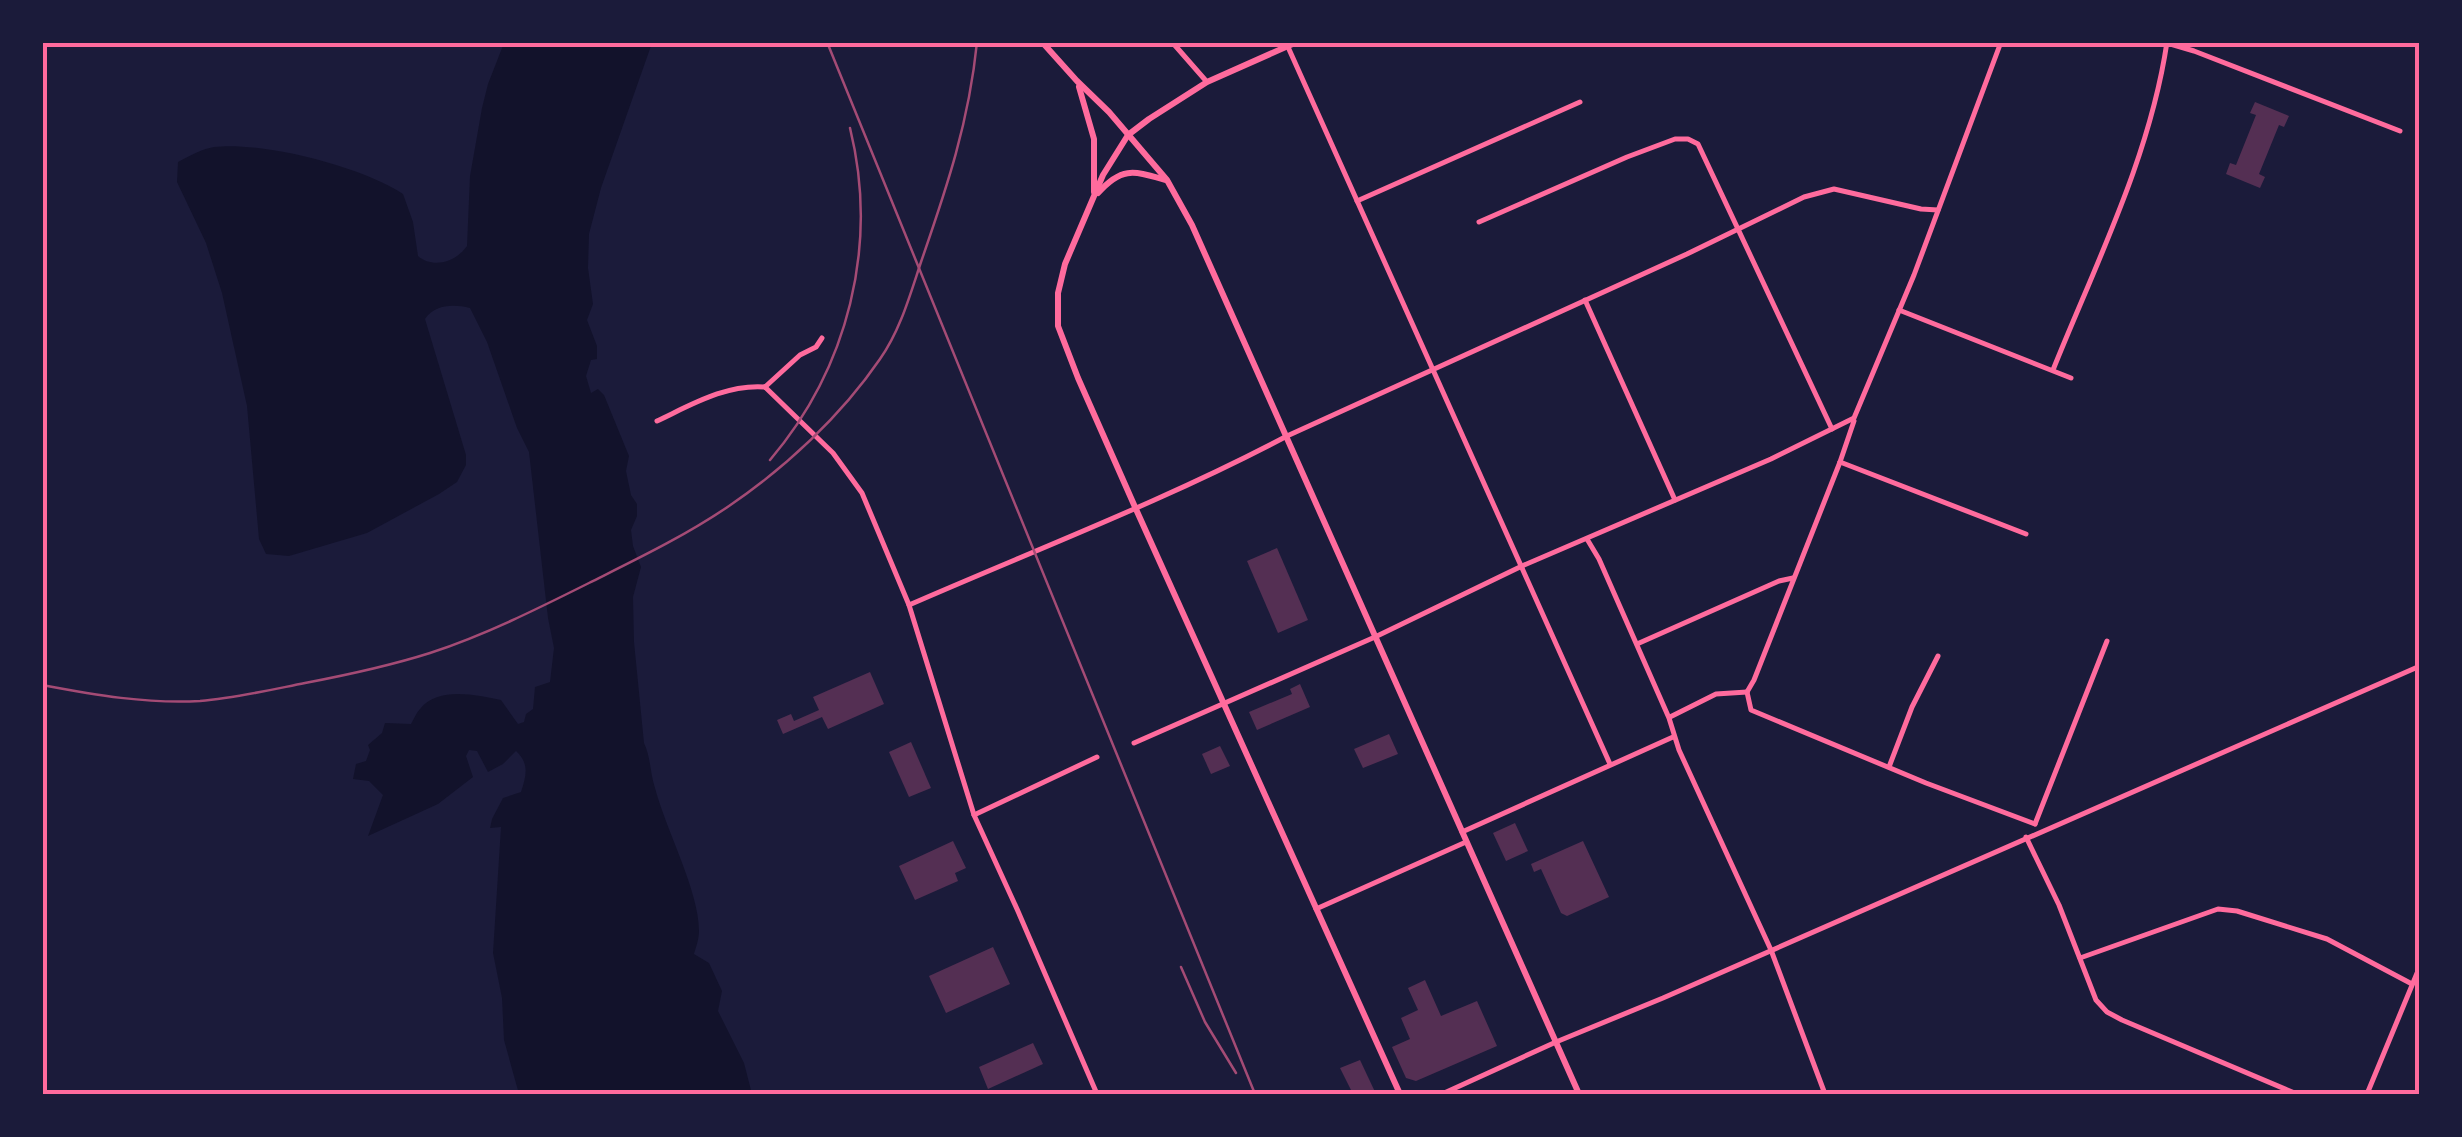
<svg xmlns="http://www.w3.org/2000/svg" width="2462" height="1137" font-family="Poppins,sans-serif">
  <rect width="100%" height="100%" fill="#1b1b3a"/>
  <!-- water -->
  <path fill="#12122b" d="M504 43H652L601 188 589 234 588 268 593 304 587 320 597 346V359L591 360 586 376 591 393 598 389 604 395 629 456 626 471 631 495 637 504V516L631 530 633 546 641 567 633 597 634 642 644 743C651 758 650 773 655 788 666 830 699 891 699 931 699 939 696 947 694 954L709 963 722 991 718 1011 744 1063 752 1094H519L504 1040 502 998 493 953 501 827 490 828 492 819 503 798 521 792C526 776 530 764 516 751L503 764 488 772 477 751 469 750 466 756 473 777 438 804 368 836 383 795 369 781 353 779 356 764 366 761 370 750 368 745 382 733 385 723 411 724C414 719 416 713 420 709 438 686 476 695 501 700L518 724 524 722 526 714 533 709 535 687 550 682 554 648 548 618 529 452 517 428 487 342 470 308C454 304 435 304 425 319L466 455V465L457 482 439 494 367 533 289 556 266 554 259 539 247 406 222 293 206 243 177 182 178 162C189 156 202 149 214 147 262 141 363 167 403 194L413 222 418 256C433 269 456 262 467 246L470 176 482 108 488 84Z"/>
  <!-- building -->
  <g fill="#542f53">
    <polygon points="2255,102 2289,116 2284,127 2279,125 2259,174 2265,177 2260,188 2226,174 2230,163 2236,165 2256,115 2250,113"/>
    <polygon points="1277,548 1308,620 1278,633 1247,561"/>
    <polygon points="870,672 884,704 828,729 822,717 783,734 777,720 791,714 794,721 819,710 813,697"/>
    <polygon points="1300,684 1310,707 1257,730 1249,712 1292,694 1290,689"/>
    <polygon points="1389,734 1398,754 1363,768 1354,749"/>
    <polygon points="911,742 931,788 909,797 889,752"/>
    <polygon points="1220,746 1230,766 1211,774 1202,754"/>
    <polygon points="1515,823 1528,851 1506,861 1493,833"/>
    <polygon points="953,841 966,868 955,873 958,881 915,900 899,866"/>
    <polygon points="1583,841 1609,897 1567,916 1561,913 1541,869 1534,872 1531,864"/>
    <polygon points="993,947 1010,984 946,1013 929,976"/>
    <polygon points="1425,980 1441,1016 1477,1001 1497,1046 1416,1081 1406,1078 1392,1047 1410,1039 1401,1018 1418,1010 1408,988"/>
    <polygon points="1033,1043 1043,1064 988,1089 979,1067"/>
    <polygon points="1360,1060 1376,1094 1353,1094 1340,1068"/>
  </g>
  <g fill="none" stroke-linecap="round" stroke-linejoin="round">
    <!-- minor -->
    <g stroke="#ff6b9d" stroke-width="5">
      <polyline points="1172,42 1207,82"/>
      <polyline points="2167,43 2194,51 2400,131"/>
      <polyline points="1288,47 1610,764"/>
      <polyline points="1357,201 1580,102"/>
      <polyline points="1479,222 1627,157 1675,139 1688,139 1698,144 1832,429"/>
      <polyline points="1585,300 1675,500"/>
      <polyline points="1899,310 2071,378"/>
      <path d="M2053 370C2096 263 2150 157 2167 42"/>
      <polyline points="765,387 833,453 862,493 909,605"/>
      <polyline points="765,387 800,355 816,347 822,338"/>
      <path d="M657 421C691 405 726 384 765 387"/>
      <polyline points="1287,436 1687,254 1804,197 1834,189 1921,209 1938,210"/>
      <polyline points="1840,462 2026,534"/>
      <polyline points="1587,539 1599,559 1669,718 1679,750 1771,950 1825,1094"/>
      <polyline points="1637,644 1779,581 1793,578"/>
      <polyline points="1747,692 1751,710 1926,783 2035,824"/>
      <polyline points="1747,692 1754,680 1840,462 1854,421"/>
      <polyline points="1670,717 1716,694 1747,692"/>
      <polyline points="1134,743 1375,637 1522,566 1771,459 1854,418 1914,275 2001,42"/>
      <polyline points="1889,767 1912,707 1938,656"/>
      <polyline points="974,815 1097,757"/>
      <polyline points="2035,824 2107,641"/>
      <polyline points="1462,832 1673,737"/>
      <polyline points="2026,837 2059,905 2096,1000 2107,1012 2122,1020 2297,1094"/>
      <polyline points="1316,909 1466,842"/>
      <polyline points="2080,958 2218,909 2237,911 2327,939 2412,984"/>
      <polyline points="1442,1094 1556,1042"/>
      <polyline points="2367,1094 2420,966"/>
    </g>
    <!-- tertiary -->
    <g stroke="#ff6b9d" stroke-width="5">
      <polyline points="1556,1042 1663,998 2420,666"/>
      <path d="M1097 1094 1017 909 974 815 909 605C1035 550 1166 500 1287 436"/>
    </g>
    <!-- secondary -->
    <g stroke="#ff6b9d" stroke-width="6">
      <polyline points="1042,42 1077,81 1109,112 1167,180 1192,225 1579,1094"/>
      <polyline points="1297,42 1207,82 1149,119 1128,135 1103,175 1065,264 1058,293 1058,326 1078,378 1135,507 1400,1094"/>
      <polyline points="1079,87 1094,139 1094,192"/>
      <path d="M1098 193C1122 166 1134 171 1166 180"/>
    </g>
    <!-- rail -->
    <g stroke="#a44b75" stroke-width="2.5">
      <polyline points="827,42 1255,1094"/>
      <path d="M770 460C848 368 879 246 850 128"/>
      <path d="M42 685C95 695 147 704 200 701 236 698 270 690 305 683 347 675 389 666 430 653 485 635 537 609 589 583 637 559 685 536 729 506 785 468 841 416 880 359 900 331 910 295 921 262 947 187 969 122 977 42"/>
      <polyline points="1181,967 1205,1022 1236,1073"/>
    </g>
  </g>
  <!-- border -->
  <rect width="2462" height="1137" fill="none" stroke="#1b1b3a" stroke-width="90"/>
  <rect x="45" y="45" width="2372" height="1047" fill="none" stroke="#ff6b9d" stroke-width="4"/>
</svg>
